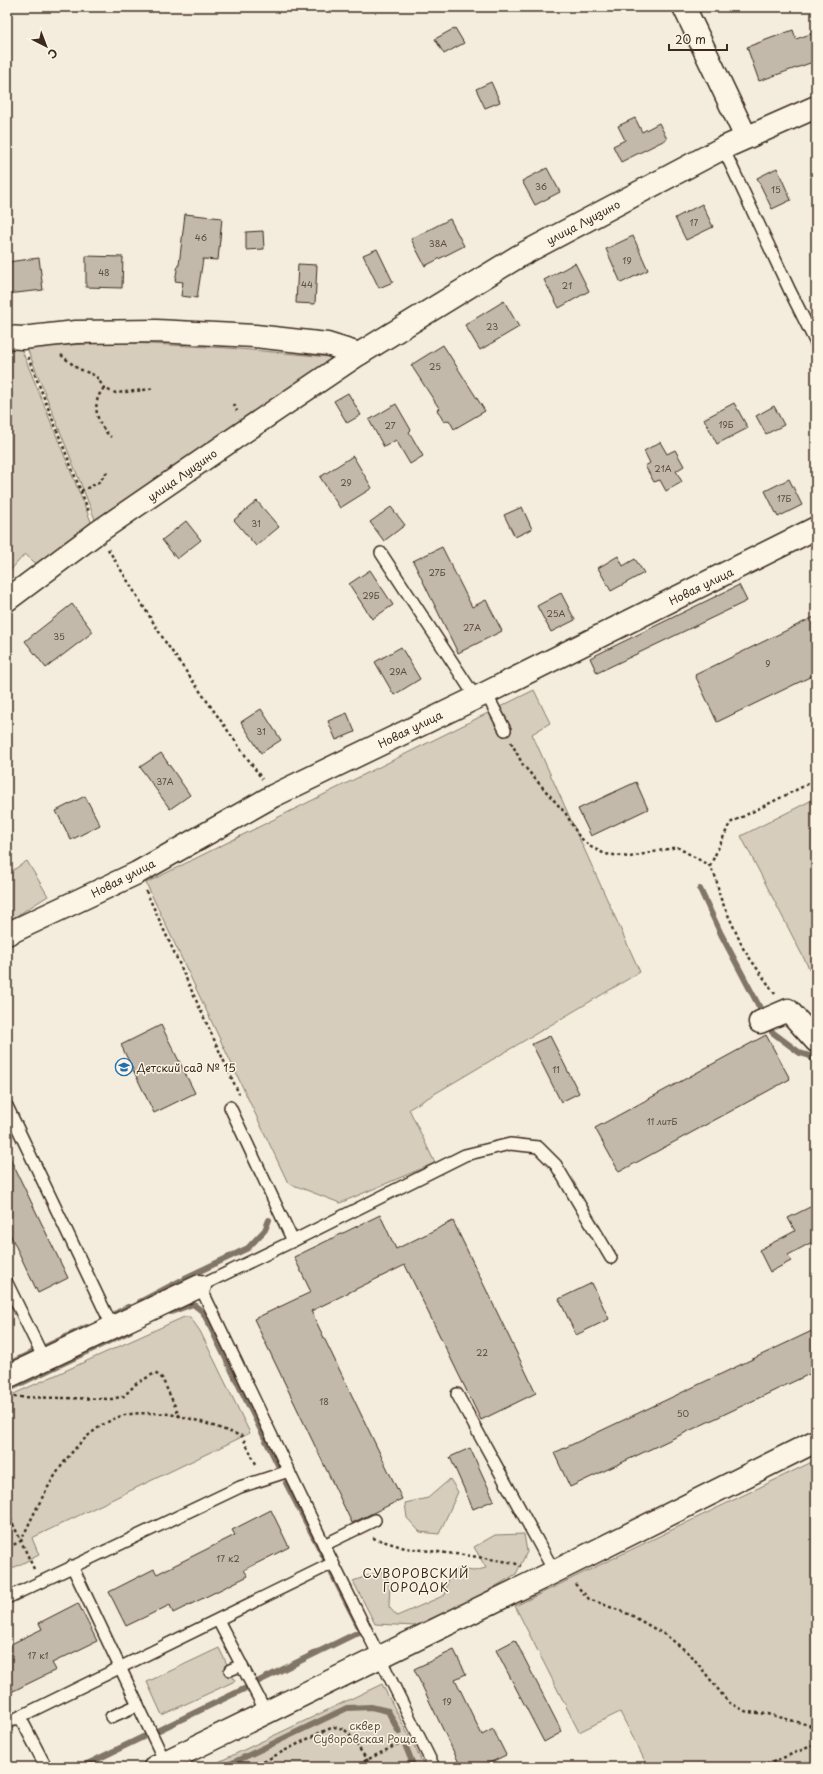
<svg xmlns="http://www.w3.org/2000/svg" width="823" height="1774" font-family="'Playpen Sans',sans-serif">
  <rect width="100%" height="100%" fill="#f4eddd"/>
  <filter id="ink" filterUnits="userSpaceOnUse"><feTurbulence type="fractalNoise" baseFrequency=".025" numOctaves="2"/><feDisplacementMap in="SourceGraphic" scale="8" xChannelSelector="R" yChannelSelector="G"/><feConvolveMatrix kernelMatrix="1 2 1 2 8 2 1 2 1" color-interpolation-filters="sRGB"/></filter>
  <g filter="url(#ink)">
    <!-- green -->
    <g fill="#d6cdbd" stroke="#887c6e">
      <polygon points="112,342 228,348 329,357 331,364 98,527 27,348"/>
      <polygon points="21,348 94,529 40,567 25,554 7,574 7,350"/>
      <polygon points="534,690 550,723 532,734 640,972 409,1109 435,1163 340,1203 288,1183 146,883"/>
      <polygon points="816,798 816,982 741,836"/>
      <polygon points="27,861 48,896 7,922 7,874"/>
      <polygon points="184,1317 190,1317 200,1331 250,1433 32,1538 39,1555 7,1571 7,1397"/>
      <polygon points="816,1460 816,1767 648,1767 620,1712 579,1732 515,1606"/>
      <polygon points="450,1479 458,1492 439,1534 420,1532 407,1518 405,1503 428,1498"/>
      <polygon points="524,1534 527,1552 516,1574 478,1597 415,1626 375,1624 353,1581 381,1571 390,1582 389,1607 397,1616 445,1595 448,1578 458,1569 474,1571 486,1568 474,1547 495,1535"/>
      <polygon points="219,1648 235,1681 162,1715 147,1682"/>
      <polygon points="382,1684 425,1767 208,1767"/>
    </g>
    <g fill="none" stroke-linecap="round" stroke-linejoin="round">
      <!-- stream -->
      <g stroke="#817466" stroke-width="6">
        <polyline points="700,889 721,934 762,1012"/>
        <polyline points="772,1032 800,1053 810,1056 816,1063"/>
        <polyline points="185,1278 248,1248 265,1230 269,1220"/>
        <polyline points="140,1302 180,1281"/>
        <polyline points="171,1312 193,1304 203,1312 279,1467"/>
        <polyline points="113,1315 128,1307"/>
        <polyline points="45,1347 87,1327"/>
        <polyline points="7,1365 33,1352"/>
        <polyline points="7,1390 130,1331"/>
        <polyline points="286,1483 326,1561"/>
        <polyline points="259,1681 361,1631 330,1570"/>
        <polyline points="159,1730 244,1689"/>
        <polyline points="404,1742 414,1767"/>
        <polyline points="81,1767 143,1737"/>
        <polyline points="224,1767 347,1708 371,1707 388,1711 399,1732"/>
      </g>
    </g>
    <!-- building -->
    <g fill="#c3b9aa" stroke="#3b2a1e">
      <polygon points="455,28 464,43 444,54 435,39"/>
      <polygon points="793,30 796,39 816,32 816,61 759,81 747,47"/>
      <polygon points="491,82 500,102 485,108 476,89"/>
      <polygon points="635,118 642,132 659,123 667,139 621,162 613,146 625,140 618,126"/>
      <polygon points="547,168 560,192 535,205 522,181"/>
      <polygon points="777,168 791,200 772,209 757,178"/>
      <polygon points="702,204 713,227 686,240 675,218"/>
      <polygon points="185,214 222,218 218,260 203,259 197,298 181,296 183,282 175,281 178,265 179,265"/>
      <polygon points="450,219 464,246 425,266 411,239"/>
      <polygon points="263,231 264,249 246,250 246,232"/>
      <polygon points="633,236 648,270 621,283 606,249"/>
      <polygon points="377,249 393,282 379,288 363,255"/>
      <polygon points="86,256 123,257 122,288 86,287"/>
      <polygon points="39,258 43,290 7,294 7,262"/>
      <polygon points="575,263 589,291 559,308 544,280"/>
      <polygon points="298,264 317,265 315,304 296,303"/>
      <polygon points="504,301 519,327 480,350 465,325"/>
      <polygon points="443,345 485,411 454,429 449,420 444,422 437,410 439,408 411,365"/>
      <polygon points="348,393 361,415 347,423 334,401"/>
      <polygon points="734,403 748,428 717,444 704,419"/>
      <polygon points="396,404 411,430 409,432 423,456 410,464 396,440 384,447 369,420"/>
      <polygon points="774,406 784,425 766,434 756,416"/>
      <polygon points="660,442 667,454 675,450 684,466 676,471 682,482 666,491 660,480 654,482 645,466 650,463 644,451"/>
      <polygon points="353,456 372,488 340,508 320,477"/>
      <polygon points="789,479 802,505 778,517 765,491"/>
      <polygon points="257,501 279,527 256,546 234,520"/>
      <polygon points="391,507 405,525 384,541 370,522"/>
      <polygon points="522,507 532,529 515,537 504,515"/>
      <polygon points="186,521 201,540 177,559 162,540"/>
      <polygon points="442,547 472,607 486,600 502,631 458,653 413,561"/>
      <polygon points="618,556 623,566 635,559 644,573 611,591 598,568"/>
      <polygon points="370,570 393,605 372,619 349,584"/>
      <polygon points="739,585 747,601 597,673 590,658"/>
      <polygon points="561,593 575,620 551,632 537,606"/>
      <polygon points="72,604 93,632 46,668 25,641"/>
      <polygon points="816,616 816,674 717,722 695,675"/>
      <polygon points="401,647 420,679 394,695 375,662"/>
      <polygon points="261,709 281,740 261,753 241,722"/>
      <polygon points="347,713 355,732 336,740 328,721"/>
      <polygon points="161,753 190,795 170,809 140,767"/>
      <polygon points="636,782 648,809 591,836 578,809"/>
      <polygon points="85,796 100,825 71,840 56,811"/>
      <polygon points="161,1025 195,1093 154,1113 121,1045"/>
      <polygon points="766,1035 790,1079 619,1172 595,1128"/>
      <polygon points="550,1036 579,1093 561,1102 532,1044"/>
      <polygon points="7,1152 68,1278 38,1293 7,1228"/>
      <polygon points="816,1204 816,1240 788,1255 791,1261 770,1272 759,1250 795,1231 788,1218"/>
      <polygon points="380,1215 396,1249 453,1221 536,1393 481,1420 405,1265 311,1311 402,1499 352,1523 254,1319 311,1292 294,1257"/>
      <polygon points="592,1283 609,1319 576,1335 559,1299"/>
      <polygon points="816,1329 816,1371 570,1487 554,1453"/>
      <polygon points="470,1448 494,1500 473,1509 450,1457"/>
      <polygon points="271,1510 289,1547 244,1570 248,1576 173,1613 170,1605 126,1626 109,1592 154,1569 157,1574 235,1535 232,1530"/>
      <polygon points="78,1603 97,1641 52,1663 56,1670 7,1694 7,1646 42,1629 39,1623"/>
      <polygon points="515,1640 562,1732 544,1742 496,1650"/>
      <polygon points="454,1650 466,1674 455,1679 482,1735 493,1729 506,1755 481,1767 461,1767 414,1669"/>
    </g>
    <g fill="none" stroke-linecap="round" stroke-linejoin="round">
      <defs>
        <g id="service">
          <polyline points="723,148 790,291 816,343"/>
          <polyline points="381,553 476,698"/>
          <polyline points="486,693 505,730"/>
          <polyline points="7,1106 113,1328"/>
          <polyline points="230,1107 293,1241 200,1286 324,1545 434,1767"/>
          <polyline points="293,1241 465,1155 510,1144 538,1147 556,1165 611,1258"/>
          <polyline points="7,1283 44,1359"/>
          <polyline points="457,1394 554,1571"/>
          <polyline points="324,1545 375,1520"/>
          <polyline points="72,1566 165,1762"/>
          <polyline points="7,1598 240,1487 289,1471"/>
          <polyline points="218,1620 266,1712"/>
          <polyline points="230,1670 242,1665"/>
          <polyline points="20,1717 46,1767"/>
          <polyline points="111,1717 138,1705"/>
          <polyline points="7,1723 333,1563"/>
        </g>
        <g id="minor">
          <polyline points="684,7 746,137"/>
          <polyline points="7,337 22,338 76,332 156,331 255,336 327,344 359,354"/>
          <polyline points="7,600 98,532 245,431 359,354 519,256 723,148 816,107"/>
          <polyline points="7,934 137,873 273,796 486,693 816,528"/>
          <polyline points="760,1022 788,1010 816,1041"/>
          <polyline points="7,1377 200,1286"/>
          <polyline points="155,1767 560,1569 816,1441"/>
        </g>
      </defs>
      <!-- service casing -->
      <use href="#service" stroke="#3b2a1e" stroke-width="14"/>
      <!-- minor casing -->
      <use href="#minor" stroke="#3b2a1e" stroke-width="25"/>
      <!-- path -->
      <g stroke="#3b2a1e" stroke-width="2.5" stroke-dasharray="3 3" stroke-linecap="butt">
        <polyline points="61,355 77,368 96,376 104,388 110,391 116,393 144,390 154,388"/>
        <polyline points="28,357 89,512"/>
        <path d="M104 388C90 403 97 425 111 437"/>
        <polyline points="234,404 237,411"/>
        <polyline points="81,491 98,483 108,471"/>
        <polyline points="108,549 166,643 262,779"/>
        <polyline points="511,742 523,765 566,814 578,835 589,846 605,854 630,857 677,847 710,866 716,878 720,897 744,950 775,994"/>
        <polyline points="710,866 730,823 816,780"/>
        <polyline points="146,891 239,1094"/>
        <polyline points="14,1397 112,1399 124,1396 136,1384 155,1373 162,1378 180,1417"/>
        <polyline points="7,1507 12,1522 21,1541 7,1548"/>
        <polyline points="373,1538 405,1548 472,1556 514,1563 521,1566"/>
        <path d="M34 1569 21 1541C42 1496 70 1434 121 1416 134 1412 155 1413 169 1414 194 1418 218 1428 242 1436L257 1466"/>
        <polyline points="575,1584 589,1599 631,1615 667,1636 691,1655 728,1702 747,1712 768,1714 816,1727"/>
        <polyline points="253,1767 319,1733 334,1727 344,1729 349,1734 372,1767"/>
        <polyline points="353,1767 404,1741"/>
        <polyline points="761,1767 816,1744"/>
      </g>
      <!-- service -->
      <use href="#service" stroke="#fcf5e5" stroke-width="11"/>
      <!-- minor -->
      <use href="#minor" stroke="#fcf5e5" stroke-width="22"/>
    </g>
  </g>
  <!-- icons -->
  <defs>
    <symbol id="school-ring" viewBox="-11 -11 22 22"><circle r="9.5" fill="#fcf5e5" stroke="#1f6fb2" stroke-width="1.5"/><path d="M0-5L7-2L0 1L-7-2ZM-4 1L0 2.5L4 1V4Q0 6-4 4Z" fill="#1f6fb2"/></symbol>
  </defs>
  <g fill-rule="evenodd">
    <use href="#school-ring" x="114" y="1057" width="20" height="20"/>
  </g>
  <g text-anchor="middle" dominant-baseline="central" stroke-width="3" stroke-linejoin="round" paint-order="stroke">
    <!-- number labels -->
    <g font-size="9" fill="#5d4e41">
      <text x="541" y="186">36</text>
      <text x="776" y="189">15</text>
      <text x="694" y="222">17</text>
      <text x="201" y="237">46</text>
      <text x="438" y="243">38А</text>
      <text x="627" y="260">19</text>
      <text x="104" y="272">48</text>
      <text x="307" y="284">44</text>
      <text x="567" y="285">21</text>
      <text x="492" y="326">23</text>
      <text x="435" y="366">25</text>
      <text x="726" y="424">19Б</text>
      <text x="390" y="425">27</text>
      <text x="663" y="468">21А</text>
      <text x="346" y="482">29</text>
      <text x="784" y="498">17Б</text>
      <text x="256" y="523">31</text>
      <text x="437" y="572">27Б</text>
      <text x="371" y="595">29Б</text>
      <text x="556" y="613">25А</text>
      <text x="472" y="627">27А</text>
      <text x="59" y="636">35</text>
      <text x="768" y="663">9</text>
      <text x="398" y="671">29А</text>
      <text x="261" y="731">31</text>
      <text x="165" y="781">37А</text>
      <text x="556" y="1069">11</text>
      <text x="662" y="1121">11 литБ</text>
      <text x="482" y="1352">22</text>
      <text x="324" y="1401">18</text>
      <text x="683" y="1413">50</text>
      <text x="228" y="1558">17 к2</text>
      <text x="38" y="1655">17 к1</text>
      <text x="447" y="1701">19</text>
    </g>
    <!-- street labels -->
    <g font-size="11" fill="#3b2a1e" stroke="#fcf5e5">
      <text transform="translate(583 222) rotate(-28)">улица Луизино</text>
      <text transform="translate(182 475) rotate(-35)">улица Луизино</text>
      <text transform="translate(701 586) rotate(-26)">Новая улица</text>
      <text transform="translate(410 729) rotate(-26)">Новая улица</text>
      <text transform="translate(123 878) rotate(-27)">Новая улица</text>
    </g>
    <!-- poi labels -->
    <g font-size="11" fill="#3b2a1e" stroke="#fcf5e5" text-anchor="start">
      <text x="137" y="1067">Детский сад № 15</text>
    </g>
    <!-- park labels -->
    <g font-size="11" fill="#625346" stroke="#fcf5e5">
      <text x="365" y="1725">сквер<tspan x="365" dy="13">Суворовская Роща</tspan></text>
    </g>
    <!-- neighbourhood labels -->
    <g font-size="12" letter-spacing="1" fill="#3b2a1e" stroke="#fcf5e5">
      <text x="416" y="1573">СУВОРОВСКИЙ<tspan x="416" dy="14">ГОРОДОК</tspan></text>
    </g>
  </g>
  <!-- margin -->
  <rect width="823" height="1774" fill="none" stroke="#fcf5e5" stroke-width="24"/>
  <rect x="12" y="12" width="799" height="1750" fill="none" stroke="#3b2a1e" stroke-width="1.5" filter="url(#ink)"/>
  <!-- north arrow -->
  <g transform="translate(46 46) rotate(138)" stroke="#fcf5e5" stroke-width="3" paint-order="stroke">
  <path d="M0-3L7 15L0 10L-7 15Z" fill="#3b2a1e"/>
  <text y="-6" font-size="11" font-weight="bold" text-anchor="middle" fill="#3b2a1e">С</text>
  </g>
  <!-- scale -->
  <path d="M669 44v6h58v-6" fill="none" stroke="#3b2a1e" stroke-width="2"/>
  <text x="675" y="44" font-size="12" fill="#3b2a1e" stroke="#fcf5e5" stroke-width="3" paint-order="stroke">20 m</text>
</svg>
